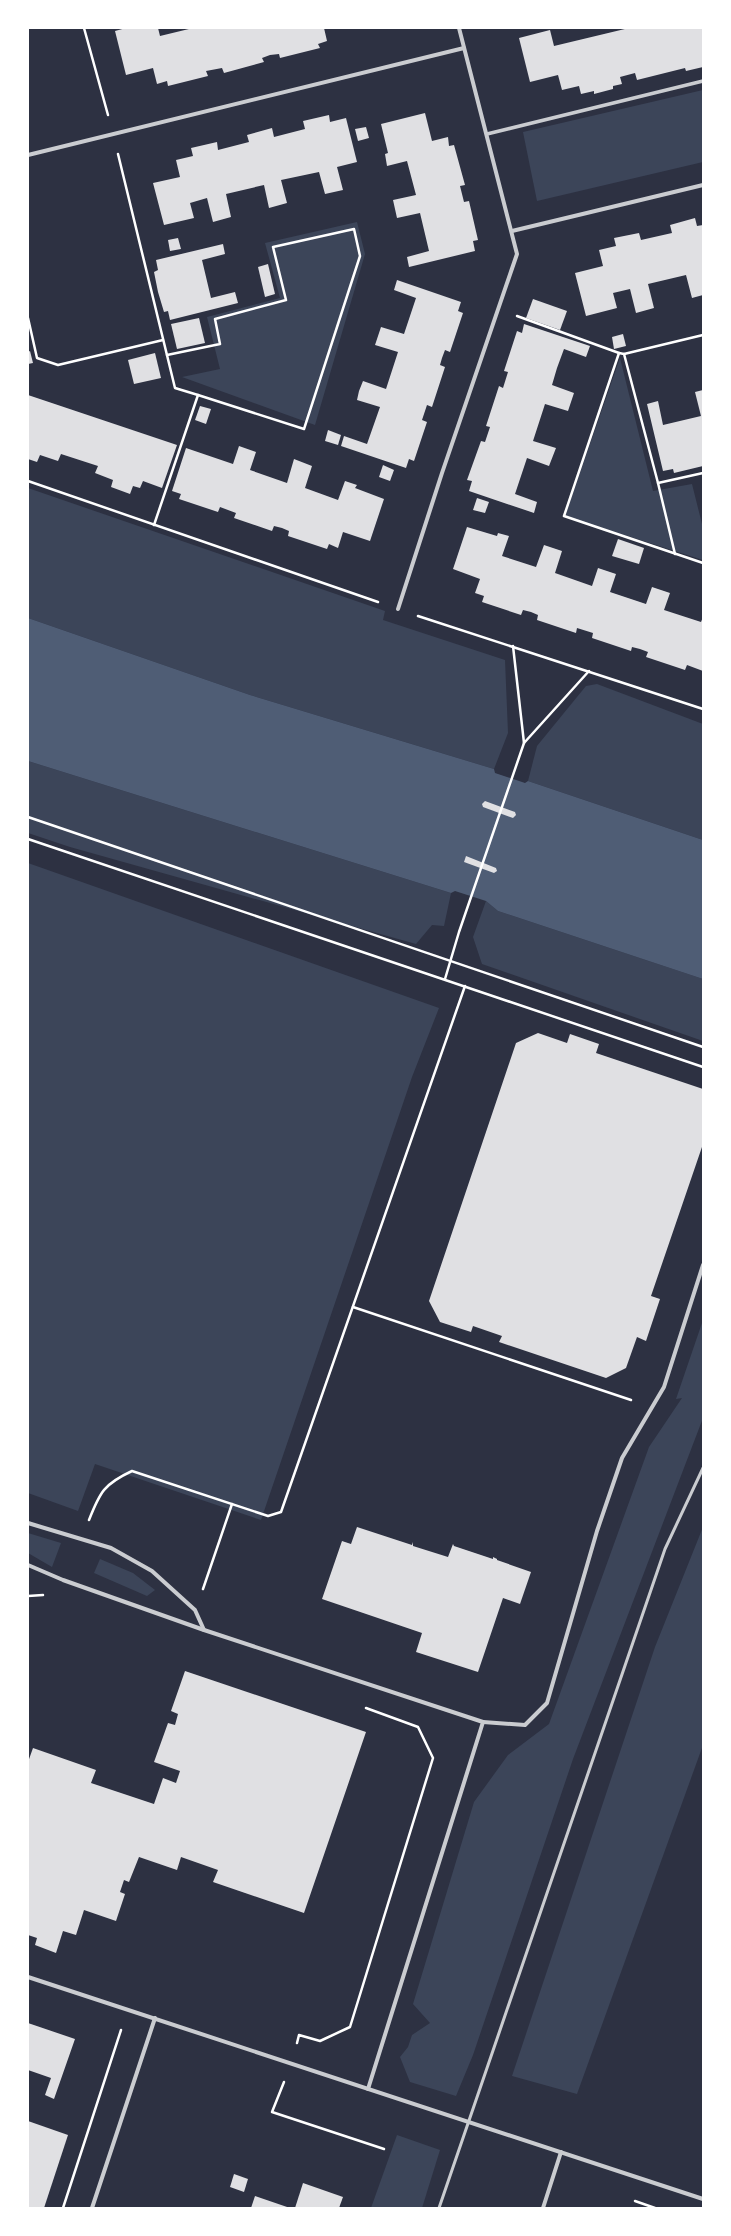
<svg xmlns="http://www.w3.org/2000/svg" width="731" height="2236" font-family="'Fira Sans',sans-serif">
  <rect width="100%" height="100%" fill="#2d3142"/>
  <!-- green -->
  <g fill="#3c4559">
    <polygon points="703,90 703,162 537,201 523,132"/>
    <polygon points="357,222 365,254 315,425 182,377 220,369 207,317 280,298 265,243"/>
    <polygon points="620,358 653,491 692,484 703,528 703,560 565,516"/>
    <polygon points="28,488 385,611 383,620 505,660 508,733 494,769 250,695 28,618"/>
    <polygon points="597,684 703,724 703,840 528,781 537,746 586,686"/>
    <polygon points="28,761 451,893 444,926 432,925 416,944 70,847 28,833"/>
    <polygon points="28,863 439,1008 412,1077 261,1520 95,1464 78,1511 28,1493"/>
    <polygon points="486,901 498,911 703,979 703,1041 482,964 473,937"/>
    <polygon points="703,1320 703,1418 573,1759 473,2055 456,2096 410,2082 400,2057 408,2047 412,2035 430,2023 413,2004 474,1802 508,1755 549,1724 649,1447 682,1398 676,1399"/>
    <polygon points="703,1527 703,1745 577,2094 512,2076 655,1647"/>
    <polygon points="28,1533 61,1543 52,1567 28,1553"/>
    <polygon points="100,1559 133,1573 155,1590 147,1596 94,1573"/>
    <polygon points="397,2135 440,2150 422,2208 371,2208"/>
  </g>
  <!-- water -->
  <polygon fill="#4f5d75" points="28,618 250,695 494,769 495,773 525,783 528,781 703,840 703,979 498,911 486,901 455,891 451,893 28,761"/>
  <!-- building -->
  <g fill="#e0e0e3">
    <polygon points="126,28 158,28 160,36 193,28 324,28 327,41 318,44 320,48 280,58 279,54 270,55 262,58 264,62 224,73 222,68 206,71 208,76 168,86 167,81 157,84 153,68 126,75 115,31"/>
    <polygon points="629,28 703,28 703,67 686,71 685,68 637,80 635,73 620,77 622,84 613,86 613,89 594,94 594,91 581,94 579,86 562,90 558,75 530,82 519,38 550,30 554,46"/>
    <polygon points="425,113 432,141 448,137 449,146 454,145 465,185 460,186 464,202 469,201 478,240 473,241 475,251 409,267 407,257 429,251 420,213 397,218 393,200 416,195 407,161 387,166 385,154 388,153 381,124"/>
    <polygon points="329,115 330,122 346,118 357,162 337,167 343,190 325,194 319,172 281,180 287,203 269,208 264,185 226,194 231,217 213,222 207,198 190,203 194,218 164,225 153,183 180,177 176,160 193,156 191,148 217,142 218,150 249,142 247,135 272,128 274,137 305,129 303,121"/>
    <polygon points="366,127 369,138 358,141 355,129"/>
    <polygon points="695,218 697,226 703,225 703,295 692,298 686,275 648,284 654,308 636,313 630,289 613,293 617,308 586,316 575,273 603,266 599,250 616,246 614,238 639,233 641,240 672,233 670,225"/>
    <polygon points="178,238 181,249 170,251 168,240"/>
    <polygon points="223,244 225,254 202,260 211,298 235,292 238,303 170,320 168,311 164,312 158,292 154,272 158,270 156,260"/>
    <polygon points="268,264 275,294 265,297 258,267"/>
    <polygon points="397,280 461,302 458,311 463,313 450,352 445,350 442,358 440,365 445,367 432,407 427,405 422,420 427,422 414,461 409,459 406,468 341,446 344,436 367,444 380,407 357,400 359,391 363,381 386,389 398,352 375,345 381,327 404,334 416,298 394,290"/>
    <polygon points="533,299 567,311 560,330 526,318"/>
    <polygon points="199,318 205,343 177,349 171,324"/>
    <polygon points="524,324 590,346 586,357 564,349 557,368 552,385 574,393 568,411 545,404 533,441 556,448 549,466 527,458 515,494 537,502 534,513 469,491 472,481 467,480 481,441 485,442 490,427 486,426 499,386 503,388 508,372 504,371 517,331 522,333"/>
    <polygon points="623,334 626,346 614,349 612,337"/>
    <polygon points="30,351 33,363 28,364 28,352"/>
    <polygon points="155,353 161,378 134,384 128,360"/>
    <polygon points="703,390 703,466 674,473 673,469 663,471 647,404 658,401 663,425 701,416 695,392"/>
    <polygon points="28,395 177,445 162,488 143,481 140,488 133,486 130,494 111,487 113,480 95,473 98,466 61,454 58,461 40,455 37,462 28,459"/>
    <polygon points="200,406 211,409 206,424 195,420"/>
    <polygon points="328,430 341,435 338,445 325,441"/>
    <polygon points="239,446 256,452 250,470 287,483 294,459 312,466 305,488 338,500 345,481 357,485 355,488 384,499 370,541 343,532 338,548 329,544 327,549 288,536 289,531 282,528 274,526 272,531 234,518 236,513 220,507 218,512 179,499 181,494 172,491 186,448 233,464"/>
    <polygon points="383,465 394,470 390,481 379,477"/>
    <polygon points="477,498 489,502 485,513 473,510"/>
    <polygon points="467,527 497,536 498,533 509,536 502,556 536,567 544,545 562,551 555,573 592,586 598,568 616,574 610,592 646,604 652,587 670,593 664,610 701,622 703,617 703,671 687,665 685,670 646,657 648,652 640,649 632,647 631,651 592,638 593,633 577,628 576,633 537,620 538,615 531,612 523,610 521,615 482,602 484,596 475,593 480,579 453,569"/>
    <polygon points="618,539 644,548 639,564 612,556"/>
    <polygon points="485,801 515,812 516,815 513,818 483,807 482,804"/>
    <polygon points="466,856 496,868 497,871 494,873 464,862"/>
    <polygon points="538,1033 567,1043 570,1034 599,1044 596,1053 703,1089 703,1144 651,1296 660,1299 646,1341 637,1337 626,1368 606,1378 499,1342 502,1336 473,1326 471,1332 440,1322 429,1301 516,1043"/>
    <polygon points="357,1527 412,1545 413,1542 413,1546 448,1557 453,1544 454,1546 493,1559 493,1557 497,1559 497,1560 531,1572 520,1604 503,1598 478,1672 416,1652 422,1633 322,1599 342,1541 351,1544"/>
    <polygon points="185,1671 366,1732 304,1913 213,1882 218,1870 181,1857 177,1870 139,1857 129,1882 124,1880 120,1892 125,1894 116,1921 84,1910 76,1935 63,1931 56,1953 35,1945 37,1938 28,1935 28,1762 33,1748 96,1770 91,1783 154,1804 163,1778 176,1783 180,1771 154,1762 168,1723 175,1725 178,1714 171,1711"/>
    <polygon points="28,2023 75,2039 54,2099 45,2095 51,2078 28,2070"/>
    <polygon points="28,2121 68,2135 44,2208 28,2208"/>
    <polygon points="234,2174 248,2179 244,2192 230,2187"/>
    <polygon points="303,2183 343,2197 339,2208 295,2208"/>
    <polygon points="255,2196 290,2208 251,2208"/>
  </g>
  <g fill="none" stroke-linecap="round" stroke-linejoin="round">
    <!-- path -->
    <g stroke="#fff" stroke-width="2.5">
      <polyline points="84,28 108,115"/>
      <polyline points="118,154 175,388 198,395 154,525"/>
      <polyline points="517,316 619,353"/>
      <polyline points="28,318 37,358 58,365 163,340"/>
      <polyline points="624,354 703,335"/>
      <polyline points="167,355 220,344 215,319 286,300 273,247 354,229 360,256 304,429 198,395"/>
      <polyline points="703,473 658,483 624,354 619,353 564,516 703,563"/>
      <polyline points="28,481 378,602"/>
      <polyline points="658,483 675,554"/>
      <polyline points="418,616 703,709"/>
      <polyline points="513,646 524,743 589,671"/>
      <polyline points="28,817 703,1047"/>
      <polyline points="28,839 703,1067"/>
      <polyline points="445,979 459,932 524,743"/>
      <polyline points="353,1307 631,1400"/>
      <path d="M89 1520C100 1492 104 1484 132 1471L268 1516 281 1512 465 986"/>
      <polyline points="203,1589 232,1504"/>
      <polyline points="28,1596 43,1595"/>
      <polyline points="297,2043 299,2035 320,2041 350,2027 433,1758 418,1727 366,1708"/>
      <polyline points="284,2082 272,2112 384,2149"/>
      <polyline points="635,2201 655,2208"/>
      <polyline points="63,2208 121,2030"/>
    </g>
    <!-- service -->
    <polyline stroke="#caccd0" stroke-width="3" points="439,2208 665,1549 703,1468"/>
    <!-- pedestrian -->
    <polyline stroke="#caccd0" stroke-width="3.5" points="487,134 703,81"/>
    <!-- minor -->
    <g stroke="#caccd0" stroke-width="4">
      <polyline points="28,155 464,48"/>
      <polyline points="512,231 703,185"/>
      <polyline points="398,609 442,473 517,254 459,28"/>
      <polyline points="28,1523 111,1548 152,1571 195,1610 204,1630"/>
      <polyline points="28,1565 63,1580 204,1630 483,1722 368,2089"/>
      <polyline points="483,1722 525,1725 547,1703 597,1531 622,1458 664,1387 703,1265"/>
      <polyline points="28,1977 703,2199"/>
      <polyline points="92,2208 155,2018"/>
      <polyline points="543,2208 561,2152"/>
    </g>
  </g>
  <!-- border -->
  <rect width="731" height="2236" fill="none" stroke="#ffffff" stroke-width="58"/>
</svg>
